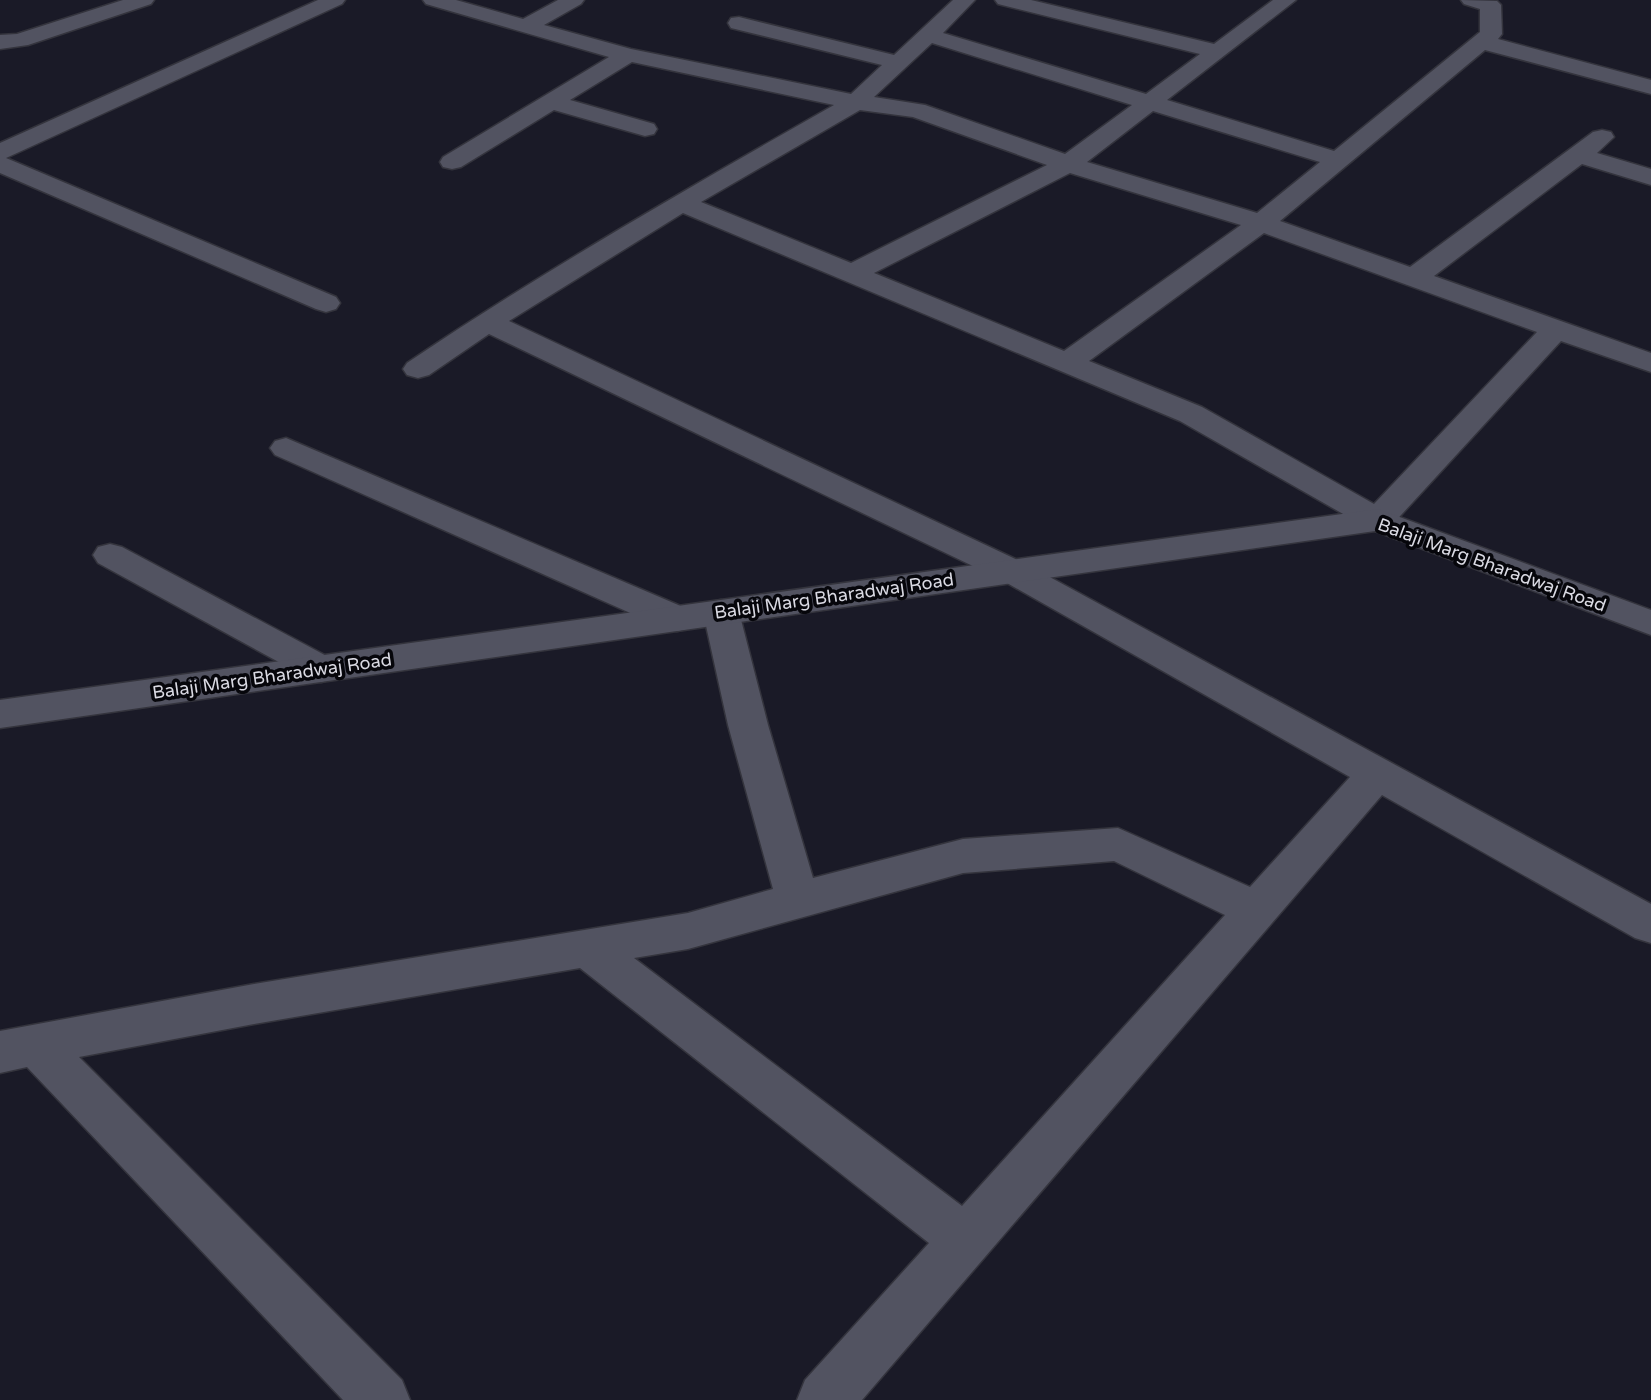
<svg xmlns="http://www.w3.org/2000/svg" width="1651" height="1400" font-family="'Varela Round',sans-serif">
  <rect width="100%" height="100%" fill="#1a1a27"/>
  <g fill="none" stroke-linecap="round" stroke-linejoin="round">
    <defs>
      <g id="minor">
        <polygon points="123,0 154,0 151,4 28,45 0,49 0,35 17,34"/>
        <polygon points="318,0 345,0 342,4 6,158 336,297 340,303 336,309 326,312 316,309 0,173 0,143"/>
        <path d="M423 0H456L523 19 558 0H584L581 4 544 25 631 49 851 94 882 65 731 28 728 23 731 18 739 17 894 55 953 0H975L943 33 1146 94 1200 54 998 4 995 0H1031L1214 44 1273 0H1296L1167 100 1334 151 1480 32V9L1464 4 1461 0 1497 1 1501 5 1502 34 1498 39 1651 80V94L1485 50 1280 221 1410 267 1593 132 1602 130 1611 132 1614 137 1597 153 1651 169V185L1582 164 1434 276 1651 353V372L1561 341 1390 527 1378 531 1366 527 1180 421 683 213 509 321 1024 563 1651 904V943L1635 938 1382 795 862 1400H797L805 1380 929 1243 580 968 254 1024 79 1057 402 1380 410 1400H343L27 1067 0 1073V1031L254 984 688 913 773 889 728 725 703 612 708 603 721 600 734 603 739 612 768 725 813 878 963 839 1118 828 1250 887 1350 777 1000 579 489 334 429 375 418 378 407 375 403 369 407 363C545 270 690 187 834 105L632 62 570 100 654 124 657 129 654 134 645 136 554 110 461 167 452 169 443 167 440 162 443 157 609 57 426 4ZM932 43 1132 105 1065 154 925 105 874 97ZM860 110 913 117 1047 165 851 263 701 202ZM1153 111 1320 162 1257 213 1087 162ZM1070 173 1241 225 1064 351 874 273ZM1264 233 1537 332 1374 504 1202 407 1089 361ZM1114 861 1225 915 962 1206 634 958 688 949 963 873Z"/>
        <polygon points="286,438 690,610 695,619 690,628 677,631 664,628 275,455 270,448 275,441"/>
        <polygon points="110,544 122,547 334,660 340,669 334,678 321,682 308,678 98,563 93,555 98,547"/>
      </g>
      <polygon id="tertiary" points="1378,509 1651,610 1651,635 1375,531 0,728 0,700"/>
    </defs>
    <!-- minor casing -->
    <use href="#minor" stroke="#34343d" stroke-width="3"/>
    <!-- tertiary casing -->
    <use href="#tertiary" stroke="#34343d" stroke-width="3"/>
    <!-- minor -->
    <use href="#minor" fill="#525361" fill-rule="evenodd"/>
    <!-- tertiary -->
    <use href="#tertiary" fill="#525361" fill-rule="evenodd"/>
  </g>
  <g text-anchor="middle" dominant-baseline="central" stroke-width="7" stroke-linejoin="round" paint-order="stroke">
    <!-- street labels -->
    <g font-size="18" fill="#d9d9e2" stroke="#06060b">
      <text transform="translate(1492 565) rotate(20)">Balaji Marg Bharadwaj Road</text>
      <text transform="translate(834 596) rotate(-8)">Balaji Marg Bharadwaj Road</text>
      <text transform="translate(272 676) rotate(-8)">Balaji Marg Bharadwaj Road</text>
    </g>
  </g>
</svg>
